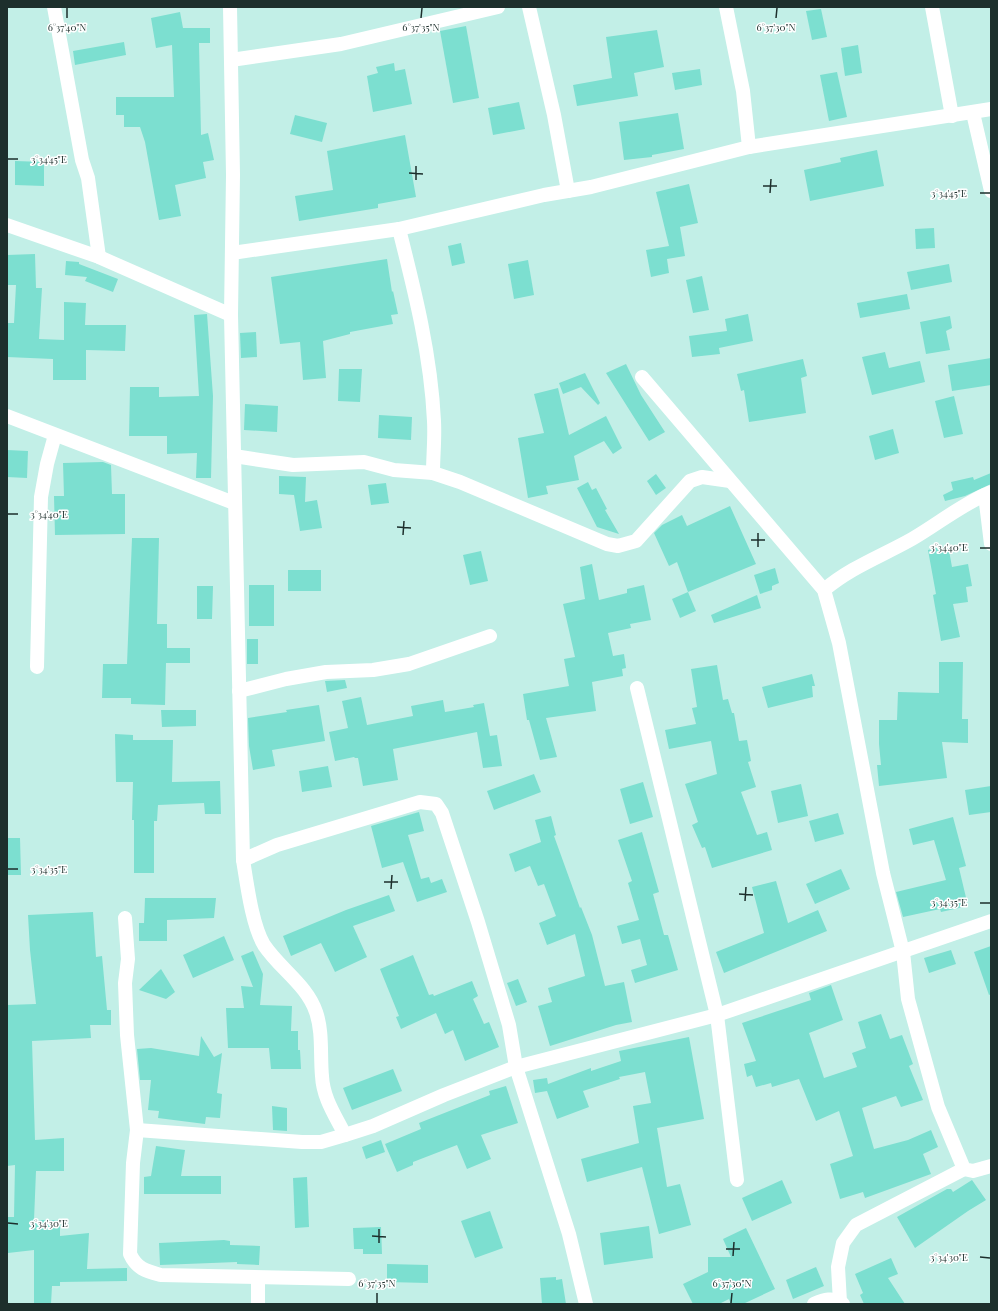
<svg xmlns="http://www.w3.org/2000/svg" width="998" height="1311" font-family="'Playfair Display',serif">
  <rect width="100%" height="100%" fill="#c2efe7"/>
  <!-- building -->
  <g fill="#7cdfd0">
    <polygon points="821,9 827,37 812,40 806,11"/>
    <polygon points="180,12 183,28 210,28 210,43 199,43 201,135 208,133 214,160 203,162 206,178 175,185 181,216 159,220 145,142 140,127 124,127 124,115 116,115 116,97 174,97 172,45 156,48 151,18"/>
    <polygon points="466,26 479,98 453,103 440,31"/>
    <polygon points="657,30 664,67 634,73 638,96 577,106 573,85 612,78 606,37"/>
    <polygon points="124,42 126,55 75,65 73,51"/>
    <polygon points="858,45 862,73 845,76 841,48"/>
    <polygon points="394,63 395,71 405,69 412,104 373,112 367,76 378,73 376,67"/>
    <polygon points="700,69 702,85 675,90 672,73"/>
    <polygon points="837,72 847,117 829,121 820,75"/>
    <polygon points="519,102 525,129 493,135 488,108"/>
    <polygon points="678,113 684,149 652,155 652,157 624,160 619,122"/>
    <polygon points="295,115 327,123 322,142 290,134"/>
    <polygon points="405,135 416,197 378,204 378,208 299,221 295,196 333,190 327,151"/>
    <polygon points="877,150 884,186 810,201 804,170 841,162 840,158"/>
    <polygon points="15,161 44,162 44,186 15,185"/>
    <polygon points="689,184 698,223 680,227 685,256 667,259 669,273 651,277 646,250 669,246 656,192"/>
    <polygon points="934,228 935,248 916,249 915,229"/>
    <polygon points="461,243 465,263 452,266 448,246"/>
    <polygon points="35,254 36,288 42,288 39,339 64,340 64,302 86,303 85,325 126,325 125,351 86,350 86,380 53,380 53,359 7,357 7,323 14,323 16,285 7,285 7,255"/>
    <polygon points="387,259 392,292 393,291 398,314 391,315 393,324 350,332 350,334 323,341 326,378 303,380 300,342 280,344 271,277"/>
    <polygon points="528,260 534,295 514,299 508,264"/>
    <polygon points="66,261 79,262 79,264 118,279 113,292 85,281 87,277 65,275"/>
    <polygon points="949,264 952,282 911,290 907,272"/>
    <polygon points="702,276 709,310 693,313 686,280"/>
    <polygon points="907,294 910,309 860,318 857,303"/>
    <polygon points="207,314 213,396 211,478 196,478 197,453 167,454 167,436 129,436 130,387 159,387 159,397 199,396 194,315"/>
    <polygon points="748,314 753,341 719,348 720,354 692,357 689,336 727,331 725,319"/>
    <polygon points="950,316 952,328 946,331 950,350 926,354 920,322"/>
    <polygon points="256,332 257,357 241,358 240,333"/>
    <polygon points="885,352 889,368 920,361 925,382 872,395 862,357"/>
    <polygon points="991,358 991,385 952,391 948,365"/>
    <polygon points="803,359 807,376 801,378 806,413 749,422 744,390 741,391 737,374"/>
    <polygon points="626,364 641,395 665,432 649,441 606,373"/>
    <polygon points="339,369 362,369 360,402 338,401"/>
    <polygon points="585,373 600,403 598,405 581,387 563,394 559,383"/>
    <polygon points="558,388 569,435 606,416 622,448 613,454 604,441 574,456 579,480 546,486 548,494 528,498 518,438 544,433 534,394"/>
    <polygon points="954,396 963,434 944,438 935,401"/>
    <polygon points="245,404 278,406 277,432 244,430"/>
    <polygon points="379,415 412,417 411,440 378,438"/>
    <polygon points="893,429 899,453 875,460 869,436"/>
    <polygon points="7,450 28,451 27,478 7,477"/>
    <polygon points="103,462 111,465 112,494 125,494 125,534 55,535 54,496 64,496 63,463"/>
    <polygon points="991,473 991,484 965,496 945,501 943,495 953,490 951,482 973,477 974,480"/>
    <polygon points="656,474 666,488 656,495 647,481"/>
    <polygon points="279,476 306,477 305,502 317,500 322,528 300,531 294,495 279,494"/>
    <polygon points="588,482 592,490 596,488 607,509 605,510 619,534 597,527 577,488"/>
    <polygon points="386,483 389,503 371,505 368,485"/>
    <polygon points="730,506 756,564 688,592 677,562 669,566 654,533 662,525 682,515 687,526"/>
    <polygon points="132,538 159,538 157,624 167,624 167,648 190,648 190,663 166,663 165,705 131,704 131,698 102,698 103,664 127,664"/>
    <polygon points="948,545 952,567 968,564 972,586 966,587 968,602 953,604 960,637 941,641 933,595 936,594 928,550"/>
    <polygon points="481,551 488,581 470,585 463,555"/>
    <polygon points="592,564 599,600 627,593 627,589 644,585 651,620 630,624 631,628 608,633 613,656 624,654 626,668 622,669 623,676 592,682 596,711 546,718 557,757 540,760 529,720 527,720 523,694 569,686 564,659 575,657 563,604 585,599 580,567"/>
    <polygon points="775,568 779,583 772,586 772,590 760,594 754,575"/>
    <rect x="288" y="570" width="33" height="21"/>
    <rect x="249" y="585" width="25" height="41"/>
    <polygon points="197,586 213,586 212,619 197,619"/>
    <polygon points="688,592 696,611 680,618 672,599"/>
    <polygon points="757,595 761,608 714,623 711,615"/>
    <rect x="247" y="639" width="11" height="25"/>
    <polygon points="939,662 963,662 962,719 968,719 968,743 942,742 947,778 879,786 877,765 881,765 879,744 879,720 897,720 898,692 939,693"/>
    <polygon points="717,665 723,700 728,699 732,713 734,713 739,741 747,740 751,761 748,762 756,787 741,792 757,835 767,832 772,850 712,868 705,847 702,848 692,825 698,822 685,784 717,774 711,741 669,749 665,730 696,724 692,708 697,707 691,669"/>
    <polygon points="812,674 815,686 812,686 813,697 768,708 762,687"/>
    <polygon points="345,680 347,688 327,692 325,681"/>
    <polygon points="361,697 367,725 413,716 411,706 443,700 445,712 474,707 473,705 484,703 490,736 497,735 502,766 483,768 477,732 393,749 398,780 363,786 358,758 355,758 354,757 335,761 329,732 348,728 342,701"/>
    <polygon points="319,705 325,741 272,750 275,766 253,770 249,746 248,718 287,712 286,710"/>
    <polygon points="161,710 196,710 196,726 162,727"/>
    <polygon points="115,734 133,735 133,740 173,740 172,782 220,781 221,814 205,814 204,803 158,805 157,821 154,821 154,873 134,873 134,820 132,820 133,782 116,782"/>
    <polygon points="328,766 332,787 302,792 299,771"/>
    <polygon points="534,774 541,792 494,810 487,791"/>
    <polygon points="643,782 653,817 630,824 620,789"/>
    <polygon points="801,784 808,816 778,823 771,791"/>
    <polygon points="991,786 991,812 969,815 965,790"/>
    <polygon points="419,812 424,831 408,835 421,879 429,877 431,883 442,879 447,892 417,902 403,862 382,868 371,826"/>
    <polygon points="838,813 844,834 815,842 809,821"/>
    <polygon points="551,816 556,835 554,836 580,908 581,907 592,935 605,986 624,982 632,1022 616,1025 550,1046 538,1006 552,1002 548,988 585,976 575,934 547,945 539,923 556,916 544,884 538,886 530,866 515,872 509,854 541,842 535,820"/>
    <polygon points="953,817 966,866 959,868 968,906 941,912 940,909 903,917 896,892 946,880 934,840 913,845 909,829"/>
    <polygon points="642,832 659,892 653,894 664,935 668,935 678,970 635,983 631,970 647,965 640,939 622,944 617,926 639,920 628,883 632,881 618,840"/>
    <polygon points="7,838 20,838 21,875 7,875"/>
    <polygon points="841,869 850,889 815,904 806,884"/>
    <polygon points="776,881 788,923 818,910 827,931 724,973 716,952 764,933 752,887"/>
    <polygon points="389,895 395,911 353,926 367,957 335,972 321,943 291,956 283,936 346,910"/>
    <polygon points="145,898 216,898 214,918 167,920 167,941 139,941 139,923 144,923"/>
    <polygon points="93,912 96,957 102,956 107,1010 111,1010 111,1025 90,1025 91,1038 32,1041 35,1140 64,1138 64,1171 36,1171 34,1220 60,1220 60,1236 89,1233 87,1269 127,1268 127,1281 60,1282 60,1286 52,1286 51,1304 34,1304 34,1250 8,1253 7,1240 7,1217 14,1217 15,1165 7,1166 7,1005 36,1004 30,950 28,915"/>
    <polygon points="224,936 234,960 193,978 183,955"/>
    <polygon points="991,946 991,994 989,995 974,952"/>
    <polygon points="951,950 956,964 929,973 924,958"/>
    <polygon points="253,951 263,974 260,1005 292,1006 291,1031 298,1031 298,1050 300,1050 301,1069 271,1069 269,1048 228,1048 226,1008 244,1008 241,986 253,987 241,956"/>
    <polygon points="413,955 429,995 433,994 434,996 472,981 478,996 473,999 484,1024 489,1022 499,1047 465,1061 453,1030 445,1034 436,1013 401,1029 396,1017 399,1016 380,969"/>
    <polygon points="161,969 175,992 166,999 139,990"/>
    <polygon points="518,979 527,1002 516,1006 507,983"/>
    <polygon points="831,985 843,1020 809,1033 824,1078 857,1067 852,1053 866,1048 858,1022 881,1014 890,1039 902,1035 913,1064 909,1066 923,1100 901,1107 896,1096 862,1108 874,1149 908,1140 931,1130 938,1147 923,1154 931,1174 865,1198 863,1192 840,1199 830,1164 853,1156 839,1111 816,1121 799,1079 772,1087 771,1083 756,1087 752,1075 747,1077 744,1064 756,1061 742,1023 811,1000 809,993"/>
    <polygon points="201,1036 214,1057 222,1053 217,1093 222,1094 220,1118 206,1117 205,1124 158,1118 159,1111 148,1110 151,1080 140,1080 137,1049 151,1048 199,1056"/>
    <polygon points="689,1037 704,1119 657,1128 667,1187 680,1184 691,1225 659,1234 642,1167 587,1182 581,1159 639,1143 633,1106 651,1103 645,1072 619,1077 620,1079 583,1091 589,1107 557,1119 547,1091 535,1093 533,1080 547,1078 548,1084 591,1068 591,1071 621,1061 619,1051"/>
    <polygon points="393,1069 402,1091 352,1110 343,1088"/>
    <polygon points="506,1086 518,1123 481,1135 491,1159 467,1169 457,1145 413,1162 413,1165 397,1172 385,1144 421,1129 419,1123 490,1095 489,1091"/>
    <polygon points="272,1106 287,1108 287,1131 273,1130"/>
    <polygon points="381,1140 385,1152 366,1159 362,1147"/>
    <polygon points="156,1146 185,1150 181,1176 221,1176 221,1194 144,1194 144,1177 151,1176"/>
    <polygon points="307,1177 309,1227 295,1228 293,1178"/>
    <polygon points="782,1180 792,1203 752,1221 742,1198"/>
    <polygon points="972,1180 986,1200 968,1211 915,1248 897,1217 947,1189 951,1189 953,1192"/>
    <polygon points="490,1211 503,1248 475,1258 461,1221"/>
    <polygon points="649,1226 653,1258 604,1265 600,1233"/>
    <polygon points="381,1227 382,1254 363,1254 363,1249 354,1249 353,1228"/>
    <polygon points="746,1228 775,1289 743,1304 731,1304 729,1299 719,1304 693,1304 683,1284 708,1272 708,1257 731,1257 723,1239"/>
    <polygon points="224,1240 230,1241 230,1245 260,1246 259,1265 237,1264 237,1262 160,1265 159,1243"/>
    <polygon points="891,1258 898,1274 888,1278 905,1304 864,1304 860,1295 863,1293 855,1274"/>
    <polygon points="387,1264 428,1265 428,1283 387,1282"/>
    <polygon points="816,1267 824,1286 793,1299 786,1280"/>
    <polygon points="556,1277 556,1280 562,1279 566,1304 542,1304 540,1278"/>
  </g>
  <g fill="none" stroke-linecap="round" stroke-linejoin="round">
    <!-- minor -->
    <g stroke="#fff" stroke-width="14">
      <polyline points="54,7 82,160 88,178 99,257"/>
      <path d="M230 7 233 175 231 315 243 860C247 884 252 925 264 945 280 969 307 985 316 1012 323 1032 320 1055 322 1076 323 1098 335 1115 345 1135L373 1126 444 1095 516 1067 717 1015 991 921"/>
      <polyline points="529,7 554,115 568,191"/>
      <polyline points="726,7 743,91 749,147"/>
      <polyline points="932,7 952,116"/>
      <polyline points="231,60 341,44 498,7"/>
      <polyline points="973,113 991,191"/>
      <polyline points="7,225 99,257 231,315"/>
      <path d="M399 229C415 292 431 356 434 421 435 439 433 456 433 473"/>
      <polyline points="232,253 399,229 544,195 591,187 749,147 991,109"/>
      <polyline points="642,377 824,590 839,643 883,873 903,952 908,999 938,1107 964,1169 973,1171 991,1166"/>
      <polyline points="7,416 234,503"/>
      <polyline points="234,456 293,465 364,462 394,470 433,473 460,482 607,544 618,546 636,541 690,481 702,477 730,481"/>
      <polyline points="985,495 991,544"/>
      <path d="M824 590C851 567 882 556 912 539 938 524 962 504 991 492"/>
      <polyline points="37,667 41,497 47,464 55,435"/>
      <polyline points="637,688 717,1015 737,1180"/>
      <polyline points="239,691 286,679 326,672 373,670 409,664 490,636"/>
      <polyline points="243,860 277,845 420,802 436,804 442,813 478,922 509,1025 516,1067 569,1234 586,1304"/>
      <path d="M125 918 128 959 125 983 127 1035 137 1130 133 1163 130 1254C137 1269 146 1271 161 1275L349 1279"/>
      <polyline points="137,1130 302,1142 321,1142 345,1135"/>
      <polyline points="258,1278 258,1304"/>
      <polyline points="840,1302 838,1267 843,1243 856,1225 964,1169"/>
      <path d="M814 1304C823 1300 834 1296 843 1304"/>
    </g>
  </g>
  <!-- ticks -->
  <path fill="none" stroke="#1d2f2c" stroke-width="1.5" d="M67 18V8M421 18 422 8M776 18 777 8M8 159H18M409 173 423 174M416 180V166M763 186H777M770 193 771 179M980 193H990M8 514H18M397 527 411 528M403 535 404 521M751 540H765M758 547V533M980 548H990M8 869H18M384 882H398M391 889 392 875M739 894 753 895M745 901 746 887M980 903H990M8 1223 18 1224M372 1236 386 1237M379 1243V1229M726 1249H740M733 1256 734 1242M980 1257 990 1258M377 1303V1293M731 1303 732 1293"/>
  <g font-size="10" text-anchor="middle" fill="#1d2f2c" stroke="#fff" stroke-width="3" stroke-linejoin="round" paint-order="stroke">
    <text x="67" y="31">6°37'40"N</text>
    <text x="421" y="31">6°37'35"N</text>
    <text x="776" y="31">6°37'30"N</text>
    <text x="49" y="163">3°34'45"E</text>
    <text x="949" y="197">3°34'45"E</text>
    <text x="49" y="518">3°34'40"E</text>
    <text x="949" y="551">3°34'40"E</text>
    <text x="49" y="873">3°34'35"E</text>
    <text x="949" y="906">3°34'35"E</text>
    <text x="49" y="1227">3°34'30"E</text>
    <text x="949" y="1261">3°34'30"E</text>
    <text x="377" y="1287">6°37'35"N</text>
    <text x="732" y="1287">6°37'30"N</text>
  </g>
  <!-- border -->
  <rect width="998" height="1311" fill="none" stroke="#1d2f2c" stroke-width="16"/>
</svg>
